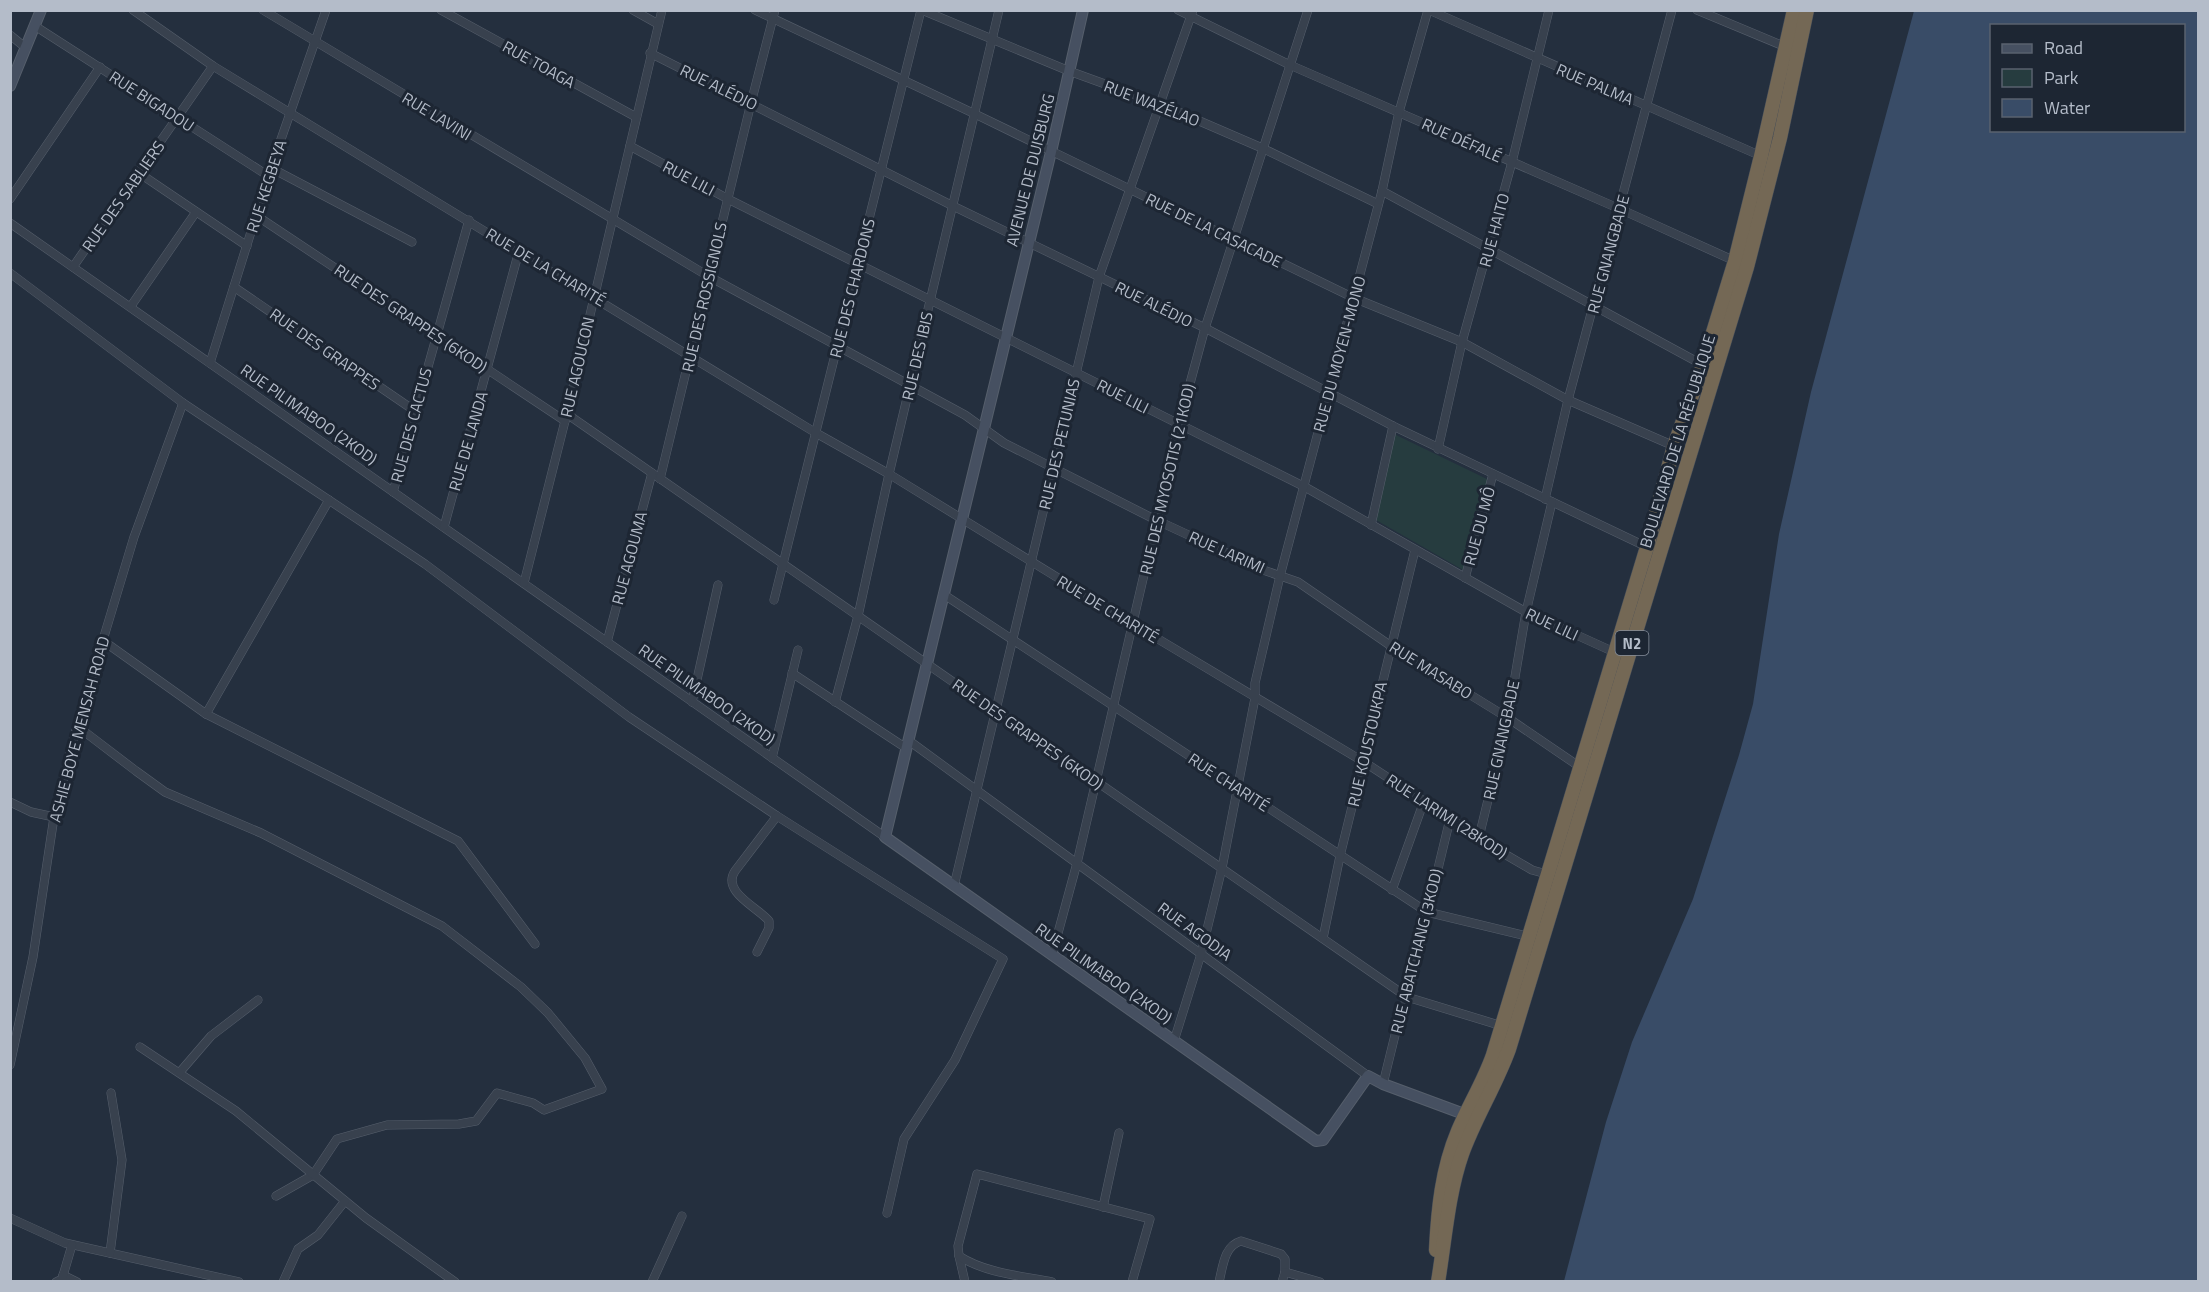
<svg xmlns="http://www.w3.org/2000/svg" width="2209" height="1292" font-family="'Titillium Web',sans-serif">
  <rect width="100%" height="100%" fill="#242f3e"/>
  <!-- green -->
  <polygon fill="#263c3f" points="1394,434 1489,480 1465,571 1376,520"/>
  <!-- water -->
  <path fill="#394c67" fill-rule="evenodd" d="M1914 11H2198V1281H1564L1606 1122 1632 1042 1693 899 1739 755 1753 704 1779 534 1811 392ZM1992 26H2184V130H1992Z"/>
  <g fill="none" stroke-linecap="round" stroke-linejoin="round">
    <defs>
      <g id="street">
        <polyline points="133,10 213,66 816,433 889,474 1133,624 1364,762 1508,856 1532,870 1550,875"/>
        <polyline points="263,10 708,276 965,415 1004,443 1156,520 1266,571 1298,582 1391,646 1508,718 1580,767"/>
        <polyline points="441,10 636,117"/>
        <polyline points="633,10 658,24"/>
        <polyline points="755,10 975,114 1354,298 1462,342 1568,400 1674,446"/>
        <polyline points="922,10 1069,71 1160,104 1262,148 1378,204"/>
        <polyline points="1178,10 1290,65 1620,209 1737,262"/>
        <polyline points="1429,10 1761,156"/>
        <polyline points="1697,10 1786,47"/>
        <polyline points="35,26 270,177"/>
        <polyline points="10,35 26,48"/>
        <polyline points="650,53 953,206 1205,328 1393,426 1649,548"/>
        <polyline points="630,146 728,199 1305,487 1526,612 1614,652"/>
        <polyline points="271,168 412,242"/>
        <polyline points="139,173 247,246"/>
        <polyline points="1382,191 1703,365"/>
        <polyline points="10,199 100,67"/>
        <polyline points="257,216 565,421"/>
        <polyline points="10,223 885,837"/>
        <polyline points="73,267 213,66"/>
        <polyline points="10,273 183,403 425,564 629,717 777,816 1003,959 955,1060 904,1139 887,1213"/>
        <polyline points="234,287 415,411"/>
        <polyline points="131,306 196,212"/>
        <polyline points="210,363 271,168 326,10"/>
        <polyline points="567,414 1407,997 1502,1026"/>
        <polyline points="1438,449 1462,342 1512,162 1549,10"/>
        <polyline points="660,479 751,103 775,10"/>
        <polyline points="393,492 469,220"/>
        <polyline points="1545,499 1568,400 1672,10"/>
        <polyline points="1371,525 1393,426"/>
        <polyline points="444,527 519,251"/>
        <polyline points="1465,578 1493,474"/>
        <polyline points="524,583 565,421 662,10"/>
        <polyline points="943,594 1427,912 1531,937"/>
        <polyline points="774,600 921,10"/>
        <polyline points="102,640 206,714 329,500"/>
        <polyline points="607,642 652,473"/>
        <polyline points="792,673 906,748"/>
        <polyline points="692,702 718,585"/>
        <polyline points="835,702 858,616 889,474 999,10"/>
        <polyline points="206,714 458,841 535,944"/>
        <polyline points="77,726 136,771 165,792 261,833 442,926 521,987 548,1013 585,1058 602,1089 544,1110 533,1103 497,1093 476,1121 459,1124 387,1125 337,1139 313,1175 276,1196"/>
        <polyline points="908,740 1368,1076"/>
        <polyline points="772,758 798,650"/>
        <polyline points="10,802 31,812 54,817"/>
        <polyline points="1479,837 1508,718 1526,612 1552,502"/>
        <polyline points="954,886 1099,277 1193,10"/>
        <polyline points="1392,890 1424,801"/>
        <polyline points="1323,938 1340,856 1415,550"/>
        <path d="M757 952 769 928V921C759 908 721 892 735 871L777 816"/>
        <polyline points="1052,955 1077,863 1179,424 1205,328 1308,10"/>
        <polyline points="1174,1041 1201,954 1222,868 1255,698 1255,683 1280,576 1382,191 1399,112 1428,10"/>
        <polyline points="140,1047 236,1111 366,1218 455,1282"/>
        <polyline points="10,1065 33,957 54,817 77,726 134,537 183,403"/>
        <polyline points="180,1072 211,1036 258,1000"/>
        <polyline points="1383,1084 1397,1027 1407,997 1450,819"/>
        <polyline points="1103,1207 1119,1133"/>
        <polyline points="10,1218 65,1243 239,1282"/>
        <polyline points="110,1253 122,1160 111,1093"/>
        <polyline points="959,1256 965,1282"/>
        <polyline points="63,1275 77,1282"/>
        <polyline points="56,1282 62,1279 72,1245"/>
        <polyline points="283,1282 298,1249 318,1235 345,1201"/>
        <polyline points="652,1282 682,1216"/>
        <path d="M1052 1282C1022 1276 985 1273 959 1256L958 1246 977 1174 1150 1219 1132 1282"/>
        <path d="M1219 1282C1223 1266 1224 1246 1241 1241L1281 1254 1285 1259V1272"/>
        <polyline points="1282,1282 1285,1272 1320,1282"/>
      </g>
      <g id="secondary">
        <polyline points="1083,10 1051,152 885,837 1316,1141 1323,1140 1368,1076 1383,1084 1472,1117"/>
        <polyline points="10,86 41,10"/>
      </g>
      <g id="highway">
        <path d="M1436 1250C1438 1209 1442 1169 1458 1131 1469 1105 1484 1081 1493 1055L1647 547 1674 446 1703 365 1735 261 1761 156 1794 10"/>
        <path d="M1438 1282C1445 1240 1448 1194 1462 1154 1475 1118 1496 1085 1509 1049L1747 267 1780 138 1807 10"/>
      </g>
    </defs>
    <!-- street casing -->
    <use href="#street" stroke="#565f6c" stroke-width="9"/>
    <!-- secondary casing -->
    <use href="#secondary" stroke="#565f6c" stroke-width="12"/>
    <!-- highway casing -->
    <use href="#highway" stroke="#434c59" stroke-width="15"/>
    <!-- street -->
    <use href="#street" stroke="#38414e" stroke-width="8"/>
    <!-- secondary -->
    <use href="#secondary" stroke="#465061" stroke-width="10"/>
    <!-- highway -->
    <use href="#highway" stroke="#746855" stroke-width="14"/>
  </g>
  <g text-anchor="middle" dominant-baseline="central" stroke-width="6" stroke-linejoin="round" paint-order="stroke">
    <!-- shield labels -->
    <rect fill="#1d2633" stroke="#878f9c" stroke-width="1.5" x="1615.5" y="631" width="33" height="24" rx="4.5"/>
    <g font-size="15" font-weight="bold" fill="#b4bcc9">
      <text x="1632" y="643">N2</text>
    </g>
    <!-- street labels -->
    <g font-size="16" fill="#b4bcc9" stroke="#1d2633">
      <text transform="translate(539 64) rotate(29)">RUE TOAGA</text>
      <text transform="translate(1595 84) rotate(23)">RUE PALMA</text>
      <text transform="translate(719 87) rotate(26)">RUE ALÉDJO</text>
      <text transform="translate(152 101) rotate(33)">RUE BIGADOU</text>
      <text transform="translate(1152 103) rotate(21)">RUE WAZÉLAO</text>
      <text transform="translate(437 116) rotate(31)">RUE LAVINI</text>
      <text transform="translate(1462 140) rotate(24)">RUE DÉFALÉ</text>
      <text transform="translate(1030 170) rotate(-76)">AVENUE DE DUISBURG</text>
      <text transform="translate(689 178) rotate(28)">RUE LILI</text>
      <text transform="translate(266 186) rotate(-72)">RUE KEGBEYA</text>
      <text transform="translate(123 196) rotate(-55)">RUE DES SABLIERS</text>
      <text transform="translate(1214 230) rotate(26)">RUE DE LA CASACADE</text>
      <text transform="translate(1494 230) rotate(-75)">RUE HAITO</text>
      <text transform="translate(1608 254) rotate(-75)">RUE GNANGBADE</text>
      <text transform="translate(546 267) rotate(31)">RUE DE LA CHARITÉ</text>
      <text transform="translate(852 288) rotate(-76)">RUE DES CHARDONS</text>
      <text transform="translate(704 297) rotate(-77)">RUE DES ROSSIGNOLS</text>
      <text transform="translate(1154 304) rotate(26)">RUE ALÉDJO</text>
      <text transform="translate(411 318) rotate(34)">RUE DES GRAPPES (6KOD)</text>
      <text transform="translate(325 349) rotate(35)">RUE DES GRAPPES</text>
      <text transform="translate(1339 354) rotate(-75)">RUE DU MOYEN-MONO</text>
      <text transform="translate(917 356) rotate(-77)">RUE DES IBIS</text>
      <text transform="translate(577 367) rotate(-77)">RUE AGOUCON</text>
      <text transform="translate(1123 396) rotate(27)">RUE LILI</text>
      <text transform="translate(309 414) rotate(35)">RUE PILIMABOO (2KOD)</text>
      <text transform="translate(411 425) rotate(-75)">RUE DES CACTUS</text>
      <text transform="translate(468 441) rotate(-74)">RUE DE LANDA</text>
      <text transform="translate(1677 441) rotate(-73)">BOULEVARD DE LA RÉPUBLIQUE</text>
      <text transform="translate(1059 444) rotate(-77)">RUE DES PETUNIAS</text>
      <text transform="translate(1167 479) rotate(-77)">RUE DES MYOSOTIS (21KOD)</text>
      <text transform="translate(1479 526) rotate(-75)">RUE DU MÔ</text>
      <text transform="translate(1227 552) rotate(24)">RUE LARIMI</text>
      <text transform="translate(629 558) rotate(-75)">RUE AGOUMA</text>
      <text transform="translate(1108 609) rotate(31)">RUE DE CHARITÉ</text>
      <text transform="translate(1552 624) rotate(25)">RUE LILI</text>
      <text transform="translate(1431 670) rotate(32)">RUE MASABO</text>
      <text transform="translate(707 694) rotate(35)">RUE PILIMABOO (2KOD)</text>
      <text transform="translate(79 729) rotate(-75)">ASHIE BOYE MENSAH ROAD</text>
      <text transform="translate(1028 734) rotate(35)">RUE DES GRAPPES (6KOD)</text>
      <text transform="translate(1501 740) rotate(-78)">RUE GNANGBADE</text>
      <text transform="translate(1367 744) rotate(-77)">RUE KOUSTOUKPA</text>
      <text transform="translate(1229 782) rotate(33)">RUE CHARITÉ</text>
      <text transform="translate(1447 816) rotate(33)">RUE LARIMI (28KOD)</text>
      <text transform="translate(1195 931) rotate(36)">RUE AGODJA</text>
      <text transform="translate(1416 951) rotate(-76)">RUE ABATCHANG (3KOD)</text>
      <text transform="translate(1104 973) rotate(35)">RUE PILIMABOO (2KOD)</text>
    </g>
  </g>
  <!-- border -->
  <rect width="2209" height="1292" fill="none" stroke="#b4bcc9" stroke-width="24"/>
  <!-- legend -->
  <rect x="1990" y="24" width="195" height="108" fill="#1d2633" stroke="#59626f" stroke-width="1.5"/>
  <rect x="2002" y="44" width="30" height="9" fill="#465061" stroke="#59626f" stroke-width="1.5"/>
  <text x="2044" y="54" font-size="18" fill="#b4bcc9">Road</text>
  <rect x="2002" y="69" width="30" height="18" fill="#263c3f" stroke="#59626f" stroke-width="1.5"/>
  <text x="2044" y="84" font-size="18" fill="#b4bcc9">Park</text>
  <rect x="2002" y="99" width="30" height="18" fill="#394c67" stroke="#59626f" stroke-width="1.5"/>
  <text x="2044" y="114" font-size="18" fill="#b4bcc9">Water</text>
</svg>
